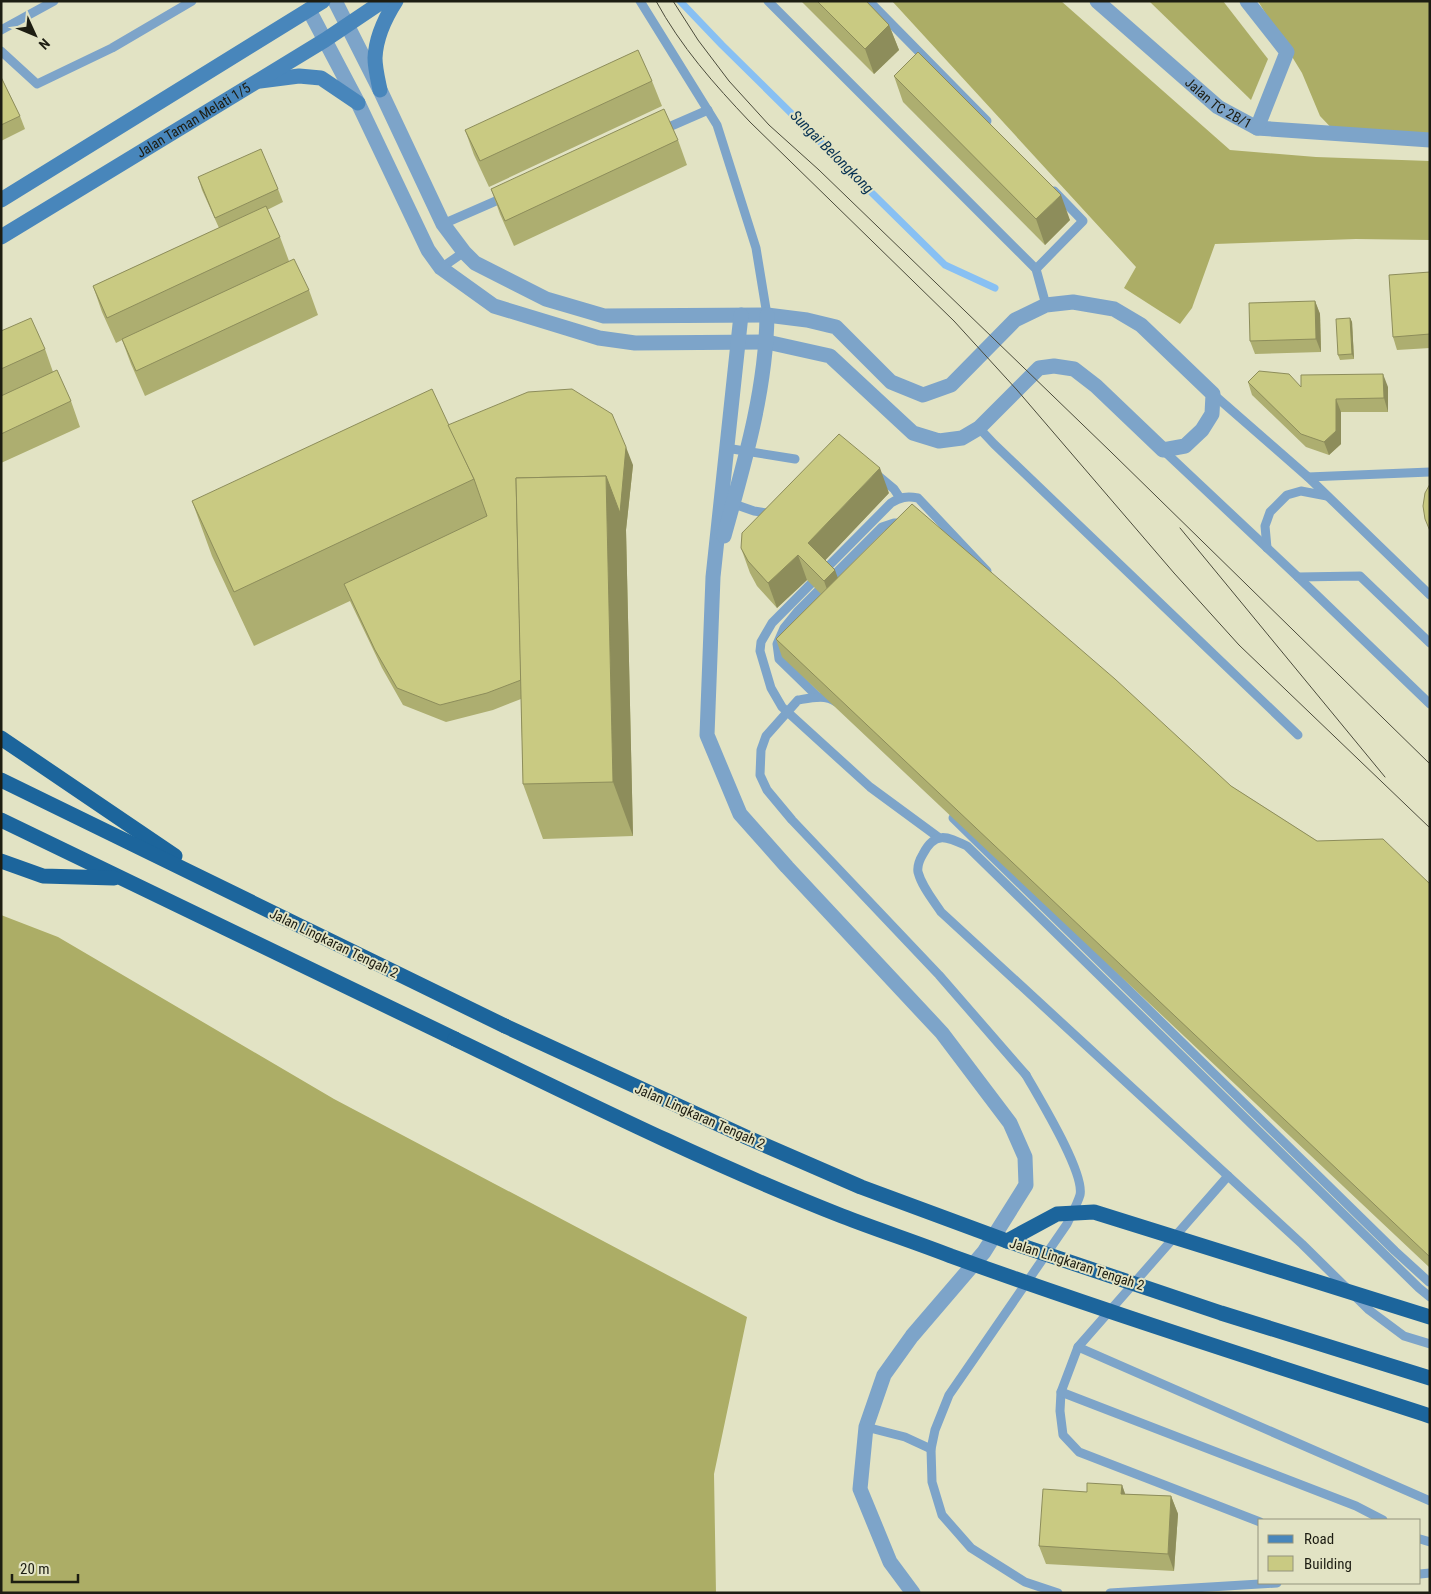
<svg xmlns="http://www.w3.org/2000/svg" width="1431" height="1594" font-family="'Roboto Condensed',sans-serif">
  <rect width="100%" height="100%" fill="#e2e3c4"/>
  <!-- forest -->
  <g fill="#acad66">
    <polygon points="892,1 1061,1 1230,150 1316,157 1430,161 1430,240 1356,239 1215,244 1192,308 1180,324 1124,288 1136,267"/>
    <polygon points="1149,1 1223,1 1268,59 1251,100"/>
    <polygon points="1258,1 1430,1 1430,140 1340,137 1320,116 1302,73"/>
    <polygon points="1,915 58,937 334,1099 747,1317 714,1474 716,1593 1,1593"/>
  </g>
  <g fill="none" stroke-linecap="round" stroke-linejoin="round">
    <!-- stream -->
    <polyline stroke="#88c0f3" stroke-width="7" points="680,1 722,45 945,265 995,288"/>
    <!-- service -->
    <g stroke="#7da4c9" stroke-width="9">
      <polyline points="640,1 717,125 756,248 767,315"/>
      <polyline points="768,1 1036,269 1046,305"/>
      <polyline points="869,1 987,121"/>
      <polyline points="1,30 54,1"/>
      <polyline points="1,51 37,84 112,48 192,1"/>
      <polyline points="662,130 708,110"/>
      <polyline points="443,224 505,197"/>
      <polyline points="441,268 464,252"/>
      <polyline points="1036,269 1083,221 1054,191"/>
      <polyline points="1213,394 1308,477 1430,595"/>
      <polyline points="979,428 994,444 1298,735"/>
      <polyline points="726,448 795,459"/>
      <polyline points="1163,450 1298,577 1430,704"/>
      <polyline points="876,474 894,489 900,498"/>
      <polyline points="1308,477 1430,472"/>
      <polyline points="731,503 754,511 774,514"/>
      <polyline points="1267,548 1265,526 1270,512 1287,495 1301,491 1327,496"/>
      <polyline points="1298,577 1360,576 1430,643"/>
      <polyline points="818,697 779,659 777,644 784,628 797,612 882,527 894,523 903,523"/>
      <path d="M938 837 870 787 782 707 771 688 760 651 761 642 772 623 891 503C900 497 907 496 918 498L987 571"/>
      <path d="M1026 1075C1039 1098 1085 1173 1080 1195 1077 1205 1071 1215 1067 1224L949 1395 935 1430 931 1449 932 1482 942 1515 971 1548 1025 1582 1058 1593"/>
      <polyline points="1228,1176 1078,1347 1061,1392 1060,1411 1063,1435 1079,1452 1260,1522"/>
      <path d="M1430 1297 1419 1288 967 846C948 837 935 830 923 854 920 859 917 866 918 872 922 887 933 900 941 912L1302 1244 1369 1310 1404 1336 1430 1344"/>
      <polyline points="1078,1347 1430,1501"/>
      <polyline points="1061,1392 1356,1506 1383,1520"/>
      <polyline points="866,1427 905,1437 931,1449"/>
      <polyline points="1420,1539 1430,1542"/>
      <polyline points="1420,1574 1430,1573"/>
      <polyline points="1110,1593 1277,1583"/>
    </g>
    <!-- minor -->
    <g stroke="#7da4c9" stroke-width="15">
      <path id="s1" d="M1097 1 1218 107 1257 128 1430 140"/>
      <polyline points="1247,1 1287,52 1257,128"/>
    </g>
    <!-- tertiary -->
    <g stroke="#7da4c9" stroke-width="15">
      <polyline points="309,10 358,103 428,250 441,268 494,306 599,338 635,343 767,342 830,356 913,433 939,441 962,438 979,428 1039,368 1054,366 1074,369 1096,386 1163,450 1185,446 1202,430 1212,414 1213,394 1141,325 1114,309 1073,302 1046,305 1015,320 951,385 923,395 891,382 836,327 807,320 767,315 604,316 546,299 475,263 464,252 443,224 380,90 335,1"/>
      <polyline points="741,315 713,577 707,735 740,814 787,867 942,1033 1010,1123 1025,1157 1026,1185 984,1252 912,1336 884,1375 866,1427 860,1489 890,1562 913,1593"/>
      <path d="M724 536C744 464 766 391 767 315"/>
    </g>
    <!-- secondary -->
    <g stroke="#4886bb" stroke-width="15">
      <polyline points="260,81 299,76 321,78 358,103"/>
      <path d="M380 90C378 80 375 68 375 58 376 36 385 18 396 1"/>
      <polyline points="1,200 323,1"/>
      <path id="s2" d="M1 237 325 40 383 1"/>
    </g>
    <!-- trunk -->
    <g stroke="#1c659c" stroke-width="15">
      <polyline points="1,738 175,856"/>
      <polyline points="1,780 505,1026"/>
      <polyline points="1,820 455,1039"/>
      <polyline points="1,861 43,876 114,878"/>
    </g>
    <!-- tram -->
    <g stroke="#4b4b3b" stroke-width="1">
      <path d="M656 1C681 47 714 84 750 122L954 321 1017 390 1174 573 1239 645 1430 828"/>
      <polyline points="673,1 698,40 729,81 769,125 819,170 1111,452 1430,764"/>
      <polyline points="1180,528 1385,777"/>
    </g>
    <!-- service-bridge -->
    <g stroke="#7da4c9" stroke-width="9">
      <path d="M836 702C826 694 810 698 798 700L766 736 761 750 760 775 767 790 792 820 939 975 1026 1075"/>
      <polyline points="953,818 1395,1251 1429,1282"/>
    </g>
    <!-- trunk-bridge -->
    <g stroke="#1c659c" stroke-width="15">
      <polyline points="505,1026 746,1137 861,1187 1007,1241 1221,1313 1430,1378"/>
      <path d="M455 1039C583 1101 710 1164 842 1216 878 1230 915 1242 951 1256 1109 1313 1270 1364 1430 1416"/>
      <polyline points="1007,1241 1057,1214 1094,1212 1430,1317"/>
    </g>
  </g>
  <!-- wall -->
  <g fill="#adae70">
    <polygon points="801,1 866,1 889,25 899,50 874,74"/>
    <polygon points="894,76 1070,220 1045,245 903,102"/>
    <polygon points="1,77 20,116 25,129 1,141"/>
    <polygon points="652,81 662,106 489,187 474,155 465,130"/>
    <polygon points="678,140 687,165 514,246 500,214 491,189"/>
    <polygon points="198,177 278,189 283,202 267,210 280,237 289,261 309,290 318,315 145,396 131,364 122,340 116,343 102,312 93,286 219,228 202,190"/>
    <polygon points="1430,272 1430,348 1397,350 1393,337"/>
    <polygon points="1315,301 1320,314 1321,352 1255,354 1250,341"/>
    <polygon points="1350,318 1352,322 1354,359 1340,360 1338,355"/>
    <polygon points="1,331 45,349 53,372 71,401 80,427 1,463"/>
    <polygon points="1248,382 1301,387 1388,387 1388,412 1341,412 1341,444 1329,455 1306,447 1252,395"/>
    <polygon points="448,425 633,465 626,530 633,836 543,839 523,784 521,699 493,710 446,722 403,705 382,668 350,601 254,646 212,556 192,501"/>
    <polygon points="889,493 825,560 838,578 1231,786 1317,841 1430,884 1430,1268 782,657 776,639 821,594 807,580 777,608 757,586 750,573 741,548"/>
    <polygon points="1122,1485 1125,1494 1171,1496 1178,1514 1174,1571 1046,1564 1039,1546 1087,1492"/>
  </g>
  <!-- shaded-wall -->
  <g fill="#8d8d5b">
    <polygon points="889,25 899,50 874,74 865,49"/>
    <polygon points="1061,195 1070,220 1045,245 1036,219"/>
    <polygon points="1315,301 1320,314 1321,352 1316,339"/>
    <polygon points="1350,318 1352,322 1354,359 1352,354"/>
    <polygon points="1383,374 1388,387 1388,412 1384,398"/>
    <polygon points="1336,399 1341,412 1341,444 1329,455 1324,442"/>
    <polygon points="626,447 633,465 626,530 633,836 613,782 606,476"/>
    <polygon points="880,468 889,493 817,569 808,543"/>
    <polygon points="798,555 807,580 777,608 768,583"/>
    <polygon points="835,570 844,595 833,606 824,581"/>
    <polygon points="1122,1485 1128,1502 1121,1494"/>
    <polygon points="1171,1496 1178,1514 1174,1571 1168,1554"/>
  </g>
  <!-- building -->
  <g fill="#c9ca82" stroke="#8d8d5b">
    <polygon points="817,1 866,1 889,25 865,49"/>
    <polygon points="638,50 652,81 480,161 465,130"/>
    <polygon points="918,52 1061,195 1036,219 894,76"/>
    <polygon points="1,77 20,116 1,125"/>
    <polygon points="664,109 678,140 505,221 491,189"/>
    <polygon points="261,149 278,189 215,218 198,177"/>
    <polygon points="266,206 280,237 107,318 93,286"/>
    <polygon points="294,259 309,290 136,371 122,339"/>
    <polygon points="1430,272 1430,334 1393,337 1389,275"/>
    <polygon points="1315,301 1316,339 1250,341 1249,303"/>
    <polygon points="31,318 45,349 1,369 1,331"/>
    <polygon points="1350,318 1352,354 1338,355 1336,319"/>
    <polygon points="57,370 71,401 1,434 1,396"/>
    <polygon points="1259,371 1289,374 1301,387 1301,375 1383,374 1384,398 1336,399 1336,431 1324,442 1301,434 1248,382"/>
    <polygon points="432,389 474,479 234,592 192,501"/>
    <polygon points="572,389 612,414 626,447 620,513 606,476 516,478 521,680 487,693 440,705 397,688 375,650 344,584 487,516 474,479 448,425 528,392"/>
    <polygon points="839,434 880,468 808,543 835,570 824,581 798,555 768,583 748,561 741,548 742,533"/>
    <polygon points="606,476 613,782 523,784 516,478"/>
    <polygon points="1430,484 1430,531 1425,519 1423,506 1425,493"/>
    <polygon points="912,504 1115,679 1231,786 1317,841 1383,839 1430,884 1430,1257 776,639"/>
    <polygon points="1087,1483 1122,1485 1121,1494 1171,1496 1168,1554 1039,1546 1043,1489 1087,1492"/>
  </g>
  <g text-anchor="middle" dominant-baseline="central" stroke-width="4" stroke-linejoin="round" paint-order="stroke">
    <!-- street labels -->
    <g font-size="14" fill="#1d1d12" stroke="#e2e3c4">
      <text stroke="none"><textPath href="#s1" startOffset="159">Jalan TC 2B/1</textPath></text>
      <text stroke="none"><textPath href="#s2" startOffset="225">Jalan Taman Melati 1/5</textPath></text>
      <text transform="translate(334 943) rotate(26)">Jalan Lingkaran Tengah 2</text>
      <text transform="translate(700 1116) rotate(24)">Jalan Lingkaran Tengah 2</text>
      <text transform="translate(1077 1264) rotate(18)">Jalan Lingkaran Tengah 2</text>
    </g>
    <!-- water labels -->
    <g font-size="15" font-style="italic" fill="#063152" stroke="#e2e3c4">
      <text transform="translate(832 152) rotate(45)">Sungai Belongkong</text>
    </g>
  </g>
  <!-- border -->
  <rect width="1431" height="1594" fill="none" stroke="#1d1d12" stroke-width="5"/>
  <!-- legend -->
  <rect x="1258" y="1519" width="162" height="65" fill="#e2e3c4" stroke="#93947d"/>
  <rect x="1268" y="1535" width="25" height="8" fill="#4886bb" stroke="#93947d"/>
  <text x="1304" y="1544" font-size="15" fill="#1d1d12">Road</text>
  <rect x="1268" y="1556" width="25" height="15" fill="#c9ca82" stroke="#93947d"/>
  <text x="1304" y="1569" font-size="15" fill="#1d1d12">Building</text>
  <!-- north arrow -->
  <g transform="translate(35 35) rotate(134)" stroke="#e2e3c4" stroke-width="4" paint-order="stroke">
  <path d="M0-4L9 19L0 12L-9 19Z" fill="#1d1d12"/>
  <text y="-8" font-size="14" font-weight="bold" text-anchor="middle" fill="#1d1d12">N</text>
  </g>
  <!-- scale -->
  <path d="M12 1574v8h66v-8" fill="none" stroke="#1d1d12" stroke-width="2.5"/>
  <text x="20" y="1574" font-size="15" fill="#1d1d12" stroke="#e2e3c4" stroke-width="4" paint-order="stroke">20 m</text>
</svg>
